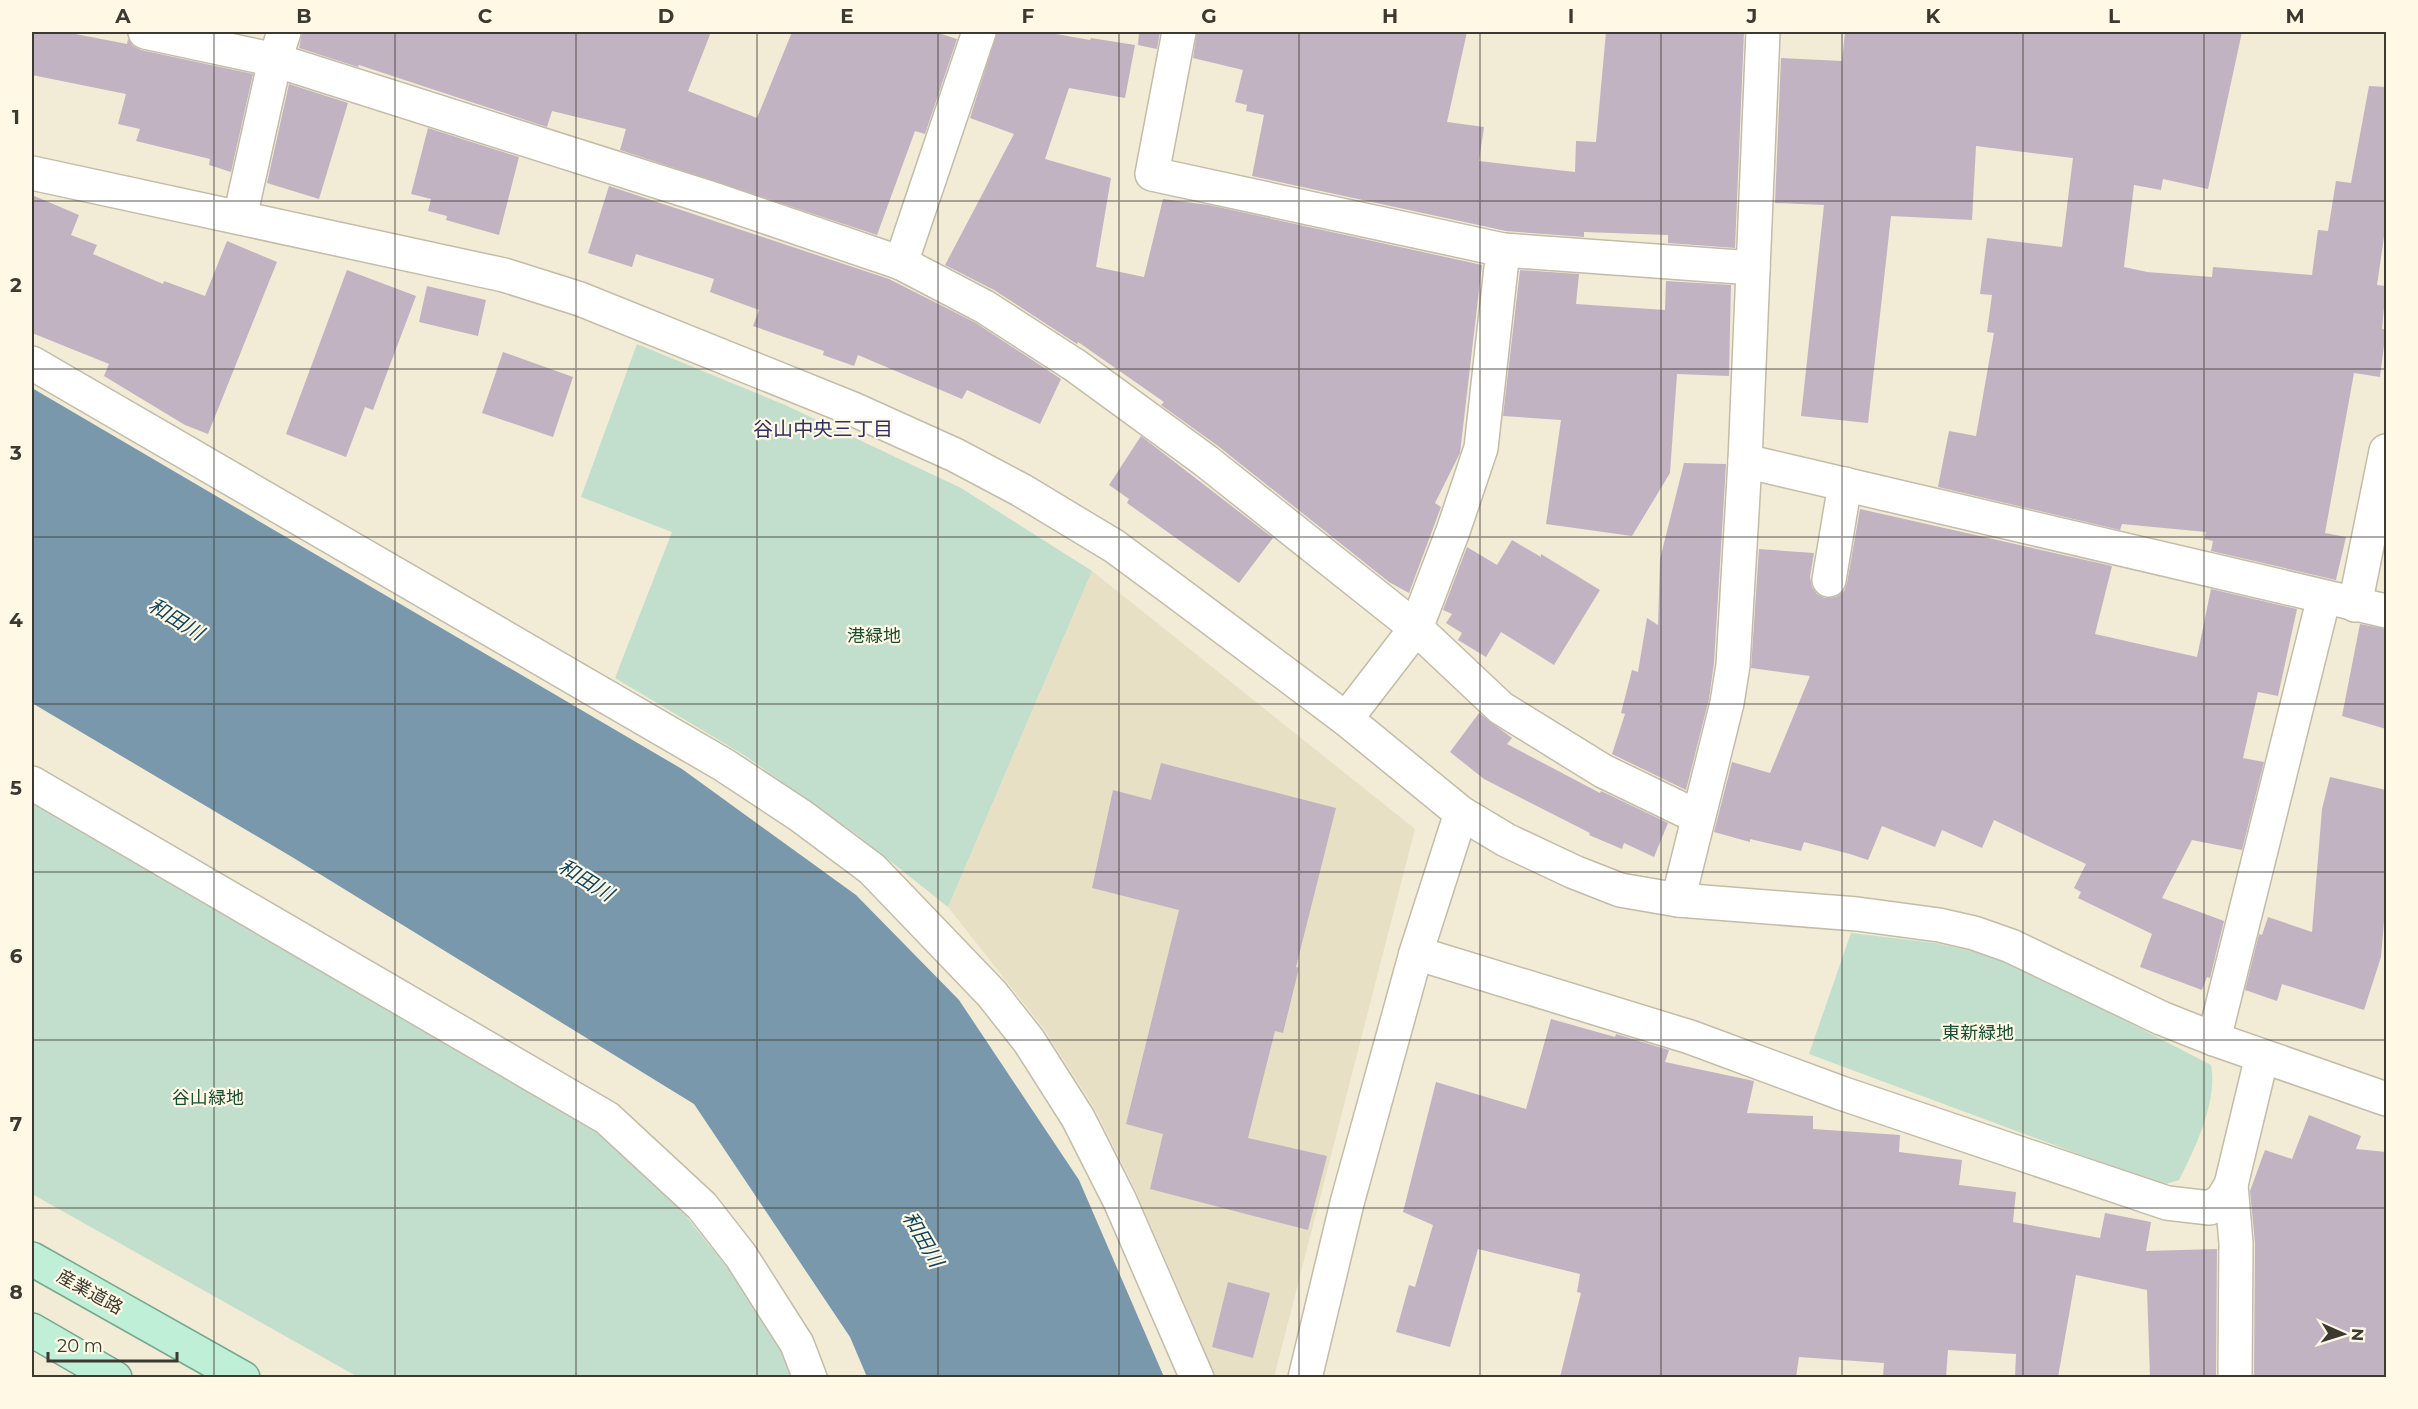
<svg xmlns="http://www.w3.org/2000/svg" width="2418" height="1409" font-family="Montserrat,'Noto Sans JP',sans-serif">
  <rect width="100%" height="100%" fill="#f2ebd6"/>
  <!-- built -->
  <polygon fill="#e8e0c4" points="1092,571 1415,829 1274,1377 1216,1377 1135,1189 1093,1106 1044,1029 948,907"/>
  <!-- green -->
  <g fill="#c2decc">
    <polygon points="637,344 785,405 961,488 1092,571 948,907 856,834 744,755 615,678 672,532 581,497"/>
    <polygon points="32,800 596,1130 685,1215 727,1267 785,1350 796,1377 358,1377 32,1194"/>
    <path d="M1851 933 1935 943 2004 958 2211 1065C2218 1101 2195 1148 2179 1180L2162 1185 1809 1054Z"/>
  </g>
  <!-- water -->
  <polygon fill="#7998ac" points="32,388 682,769 856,895 959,1000 1079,1180 1164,1377 867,1377 850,1337 694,1104 292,857 32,703"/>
  <!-- building -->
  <g fill="#c2b3c3">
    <polygon points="32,32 65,32 127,44 128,39 133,46 141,50 253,74 231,172 209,165 210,159 136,141 140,129 118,124 126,94 32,75"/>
    <polygon points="302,32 711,32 688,91 757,118 792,32 935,32 957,39 925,134 915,131 877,235 620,150 626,129 552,111 547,127 359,65 358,67 299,48"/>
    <polygon points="997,32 1045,32 1090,40 1091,38 1135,45 1125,98 1069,88 1045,159 1111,178 1096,267 1144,277 1163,199 1209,205 1482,265 1460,453 1435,503 1441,507 1409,593 1389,582 1218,446 1161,405 1164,402 1078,342 1077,344 994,290 945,265 1014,134 970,118"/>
    <polygon points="1139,32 1160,32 1157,49 1138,45"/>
    <polygon points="1197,32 1467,32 1447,122 1484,127 1479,161 1575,172 1576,141 1596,142 1606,32 1744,32 1735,248 1668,243 1668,235 1584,232 1584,237 1506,231 1252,176 1264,115 1246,111 1247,105 1235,102 1243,70 1193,58"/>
    <polygon points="1845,32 2242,32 2208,189 2163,179 2161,190 2134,185 2124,267 2147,272 2212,277 2213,267 2312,275 2318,230 2328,231 2336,181 2351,183 2369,86 2386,87 2386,223 2377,285 2386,286 2382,329 2386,329 2380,377 2354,373 2325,533 2346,537 2336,580 2211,551 2213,541 2204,539 2206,532 2122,524 2120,530 1938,487 1949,431 1976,436 1994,333 1987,332 1992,295 1980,294 1987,238 2062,247 2073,158 1976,146 1972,220 1891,216 1868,423 1801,416 1824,205 1775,203 1781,58 1842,61"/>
    <polygon points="289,84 348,103 319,199 267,183"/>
    <polygon points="428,128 519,157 499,235 446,220 447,216 428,211 431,199 411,194"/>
    <polygon points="609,186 889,279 976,323 1061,379 1040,424 967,390 962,399 858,355 854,366 823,355 824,351 753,326 759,310 710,292 714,279 636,254 632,267 588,253"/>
    <polygon points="32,195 79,215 71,235 97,245 93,254 163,284 164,281 205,296 227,241 277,262 208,434 185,425 104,376 109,364 32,333"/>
    <polygon points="347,270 416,296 373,410 365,407 346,457 286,434"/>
    <polygon points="1520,270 1579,274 1576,304 1665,310 1666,281 1731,285 1729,376 1677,374 1670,473 1632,536 1546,524 1561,420 1503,416"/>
    <polygon points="427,286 486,300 478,336 419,322"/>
    <polygon points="503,352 573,377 553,437 482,413"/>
    <polygon points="1141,436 1273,538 1239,583 1127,503 1129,499 1109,485"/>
    <polygon points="1684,463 1726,464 1714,663 1709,699 1686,790 1612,754 1625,714 1621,713 1632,670 1638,672 1647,618 1658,625 1660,559"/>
    <polygon points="1860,509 2112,566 2095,634 2197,657 2211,589 2297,609 2278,696 2258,692 2243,758 2264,762 2242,850 2192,840 2162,898 2224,921 2210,978 2207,977 2202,990 2140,967 2152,934 2078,898 2081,892 2074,888 2086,864 1994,820 1982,848 1942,830 1935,847 1882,826 1868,860 1850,854 1804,842 1801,851 1750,839 1750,842 1714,832 1732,762 1770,773 1810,676 1751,668 1759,549 1814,553 1810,577 1812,587 1817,594 1825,598 1836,597 1844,591 1847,583"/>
    <polygon points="1512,540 1541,557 1541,554 1600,590 1554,665 1501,632 1486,657 1458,640 1462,633 1446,623 1452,614 1443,610 1467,547 1497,565"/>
    <polygon points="2360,624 2386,629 2386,729 2342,716"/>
    <polygon points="1479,713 1512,738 1507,744 1600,793 1601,791 1668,823 1654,857 1624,843 1622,849 1589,835 1590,833 1484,779 1450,752"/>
    <polygon points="1161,763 1336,808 1296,967 1299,968 1283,1033 1275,1031 1248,1138 1327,1156 1308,1230 1150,1189 1163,1134 1126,1124 1179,910 1092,888 1113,790 1151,800"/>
    <polygon points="2330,777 2386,790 2386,898 2381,957 2364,1010 2282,984 2277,1001 2245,990 2259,934 2262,935 2268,917 2312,932 2322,809"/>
    <polygon points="1551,1019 1615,1037 1616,1034 1669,1050 1665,1062 1754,1081 1747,1113 1813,1116 1813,1129 1900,1135 1899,1152 1962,1160 1959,1185 2016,1192 2013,1222 2100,1238 2105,1213 2151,1222 2146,1251 2217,1249 2216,1377 2150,1377 2147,1290 2076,1275 2058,1377 2015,1377 2016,1354 1948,1350 1946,1377 1883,1377 1884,1363 1799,1357 1796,1377 1560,1377 1581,1293 1577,1292 1580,1274 1478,1249 1450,1347 1396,1332 1409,1285 1415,1287 1433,1225 1403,1212 1436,1082 1526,1109"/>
    <polygon points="2309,1115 2361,1136 2356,1149 2386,1152 2386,1377 2254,1377 2255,1243 2250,1191 2265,1150 2292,1159"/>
    <polygon points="1228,1282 1270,1293 1253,1358 1212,1347"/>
  </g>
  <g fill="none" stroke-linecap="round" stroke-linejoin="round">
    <defs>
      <g id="minor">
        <polyline points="145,32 275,60 713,199 901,263 985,307 1076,366 1206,461 1416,628 1501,708 1603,771 1698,817"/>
        <polyline points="1179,32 1152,174 1503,250 1753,268"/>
        <polyline points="32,173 504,275 580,299 853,409 955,455 1021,490 1114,546 1175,591 1346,719 1461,813 1506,840 1574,872 1620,890 1678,900 1857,914 1939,925 1974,933 2011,946 2161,1018 2214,1039 2386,1099"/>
        <polyline points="240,217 275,60 284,32"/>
        <polyline points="901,263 979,32"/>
        <polyline points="32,363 724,765 801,816 872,869 992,994 1029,1041 1078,1118 1120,1201 1197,1378"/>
        <polyline points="1745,461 2386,611"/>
        <polyline points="1829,580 1845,484"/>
        <polyline points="2355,605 2386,451"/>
        <polyline points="1346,719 1416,628 1453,531 1481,448 1503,250"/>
        <polyline points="32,783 607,1118 702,1206 741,1256 797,1344 810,1378"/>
        <polyline points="1678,900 1727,703 1733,665 1745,461 1763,32"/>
        <polyline points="1416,953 1690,1037 1841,1093 2167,1203 2210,1208 2222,1200 2231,1185"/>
        <polyline points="2214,1039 2324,597"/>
        <polyline points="1305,1378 1347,1203 1416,953 1461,813"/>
        <polyline points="2235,1378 2236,1243 2231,1185 2262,1056"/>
      </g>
      <g id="major">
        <polyline points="32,1259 243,1378"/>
        <polyline points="32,1330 115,1378"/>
      </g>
    </defs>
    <!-- minor casing -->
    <use href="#minor" stroke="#c2bca8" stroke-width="36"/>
    <!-- major casing -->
    <use href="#major" stroke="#76a88d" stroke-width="36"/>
    <!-- minor -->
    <use href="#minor" stroke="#fff" stroke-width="33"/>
    <!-- major -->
    <use href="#major" stroke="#c0efd8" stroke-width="33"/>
  </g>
  <!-- grid -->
  <path fill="none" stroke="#3c3931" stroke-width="1.5" stroke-opacity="0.55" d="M214 32V1378M395 32V1378M576 32V1378M757 32V1378M938 32V1378M1119 32V1378M1299 32V1378M1480 32V1378M1661 32V1378M1842 32V1378M2023 32V1378M2204 32V1378M32 201H2386M32 369H2386M32 537H2386M32 704H2386M32 872H2386M32 1040H2386M32 1208H2386"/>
  <g text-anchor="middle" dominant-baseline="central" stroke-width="4.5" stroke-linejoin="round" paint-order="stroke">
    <!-- park labels -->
    <g font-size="18" fill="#154e32" stroke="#fff8e4">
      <text x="874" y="636">港緑地</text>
      <text x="1978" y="1033">東新緑地</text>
      <text x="208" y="1098">谷山緑地</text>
    </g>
    <!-- street labels -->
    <g font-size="18" fill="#3c3931" stroke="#fff8e4">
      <text transform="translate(90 1292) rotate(29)">産業道路</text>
    </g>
    <!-- neighbourhood labels -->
    <g font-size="20" fill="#2d2e69" stroke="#fff8e4">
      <text x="823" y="429">谷山中央三丁目</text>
    </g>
    <!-- water labels -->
    <g font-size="20" font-style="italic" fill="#0d4665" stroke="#fff8e4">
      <text transform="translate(176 619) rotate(32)">和田川</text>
      <text transform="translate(586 880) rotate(32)">和田川</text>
      <text transform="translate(923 1239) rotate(60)">和田川</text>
    </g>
  </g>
  <!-- border -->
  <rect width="2418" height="1409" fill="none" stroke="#fff8e4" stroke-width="66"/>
  <!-- north arrow -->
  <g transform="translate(2343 1334) rotate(93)" stroke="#fff8e4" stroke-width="4.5" paint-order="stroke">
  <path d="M0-4.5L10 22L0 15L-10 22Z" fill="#3c3931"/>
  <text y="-9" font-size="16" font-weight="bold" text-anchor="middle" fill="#3c3931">N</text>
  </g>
  <!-- scale -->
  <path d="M48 1352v9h129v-9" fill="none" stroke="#3c3931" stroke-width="3"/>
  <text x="57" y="1352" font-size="18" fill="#3c3931" stroke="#fff8e4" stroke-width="4.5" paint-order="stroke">20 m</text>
  <rect x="33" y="33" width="2352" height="1343" fill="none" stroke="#3c3931" stroke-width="2"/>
  <g font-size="20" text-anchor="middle" font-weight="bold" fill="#3c3931">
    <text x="123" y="23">A</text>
    <text x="304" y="23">B</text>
    <text x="485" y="23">C</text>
    <text x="666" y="23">D</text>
    <text x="847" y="23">E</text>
    <text x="1028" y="23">F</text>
    <text x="1209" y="23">G</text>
    <text x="1390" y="23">H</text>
    <text x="1571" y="23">I</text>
    <text x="1752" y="23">J</text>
    <text x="1933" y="23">K</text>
    <text x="2114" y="23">L</text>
    <text x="2295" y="23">M</text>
    <text x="16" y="124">1</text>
    <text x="16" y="292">2</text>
    <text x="16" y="460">3</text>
    <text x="16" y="627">4</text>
    <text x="16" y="795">5</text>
    <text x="16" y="963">6</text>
    <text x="16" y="1131">7</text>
    <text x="16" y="1299">8</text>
  </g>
</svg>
